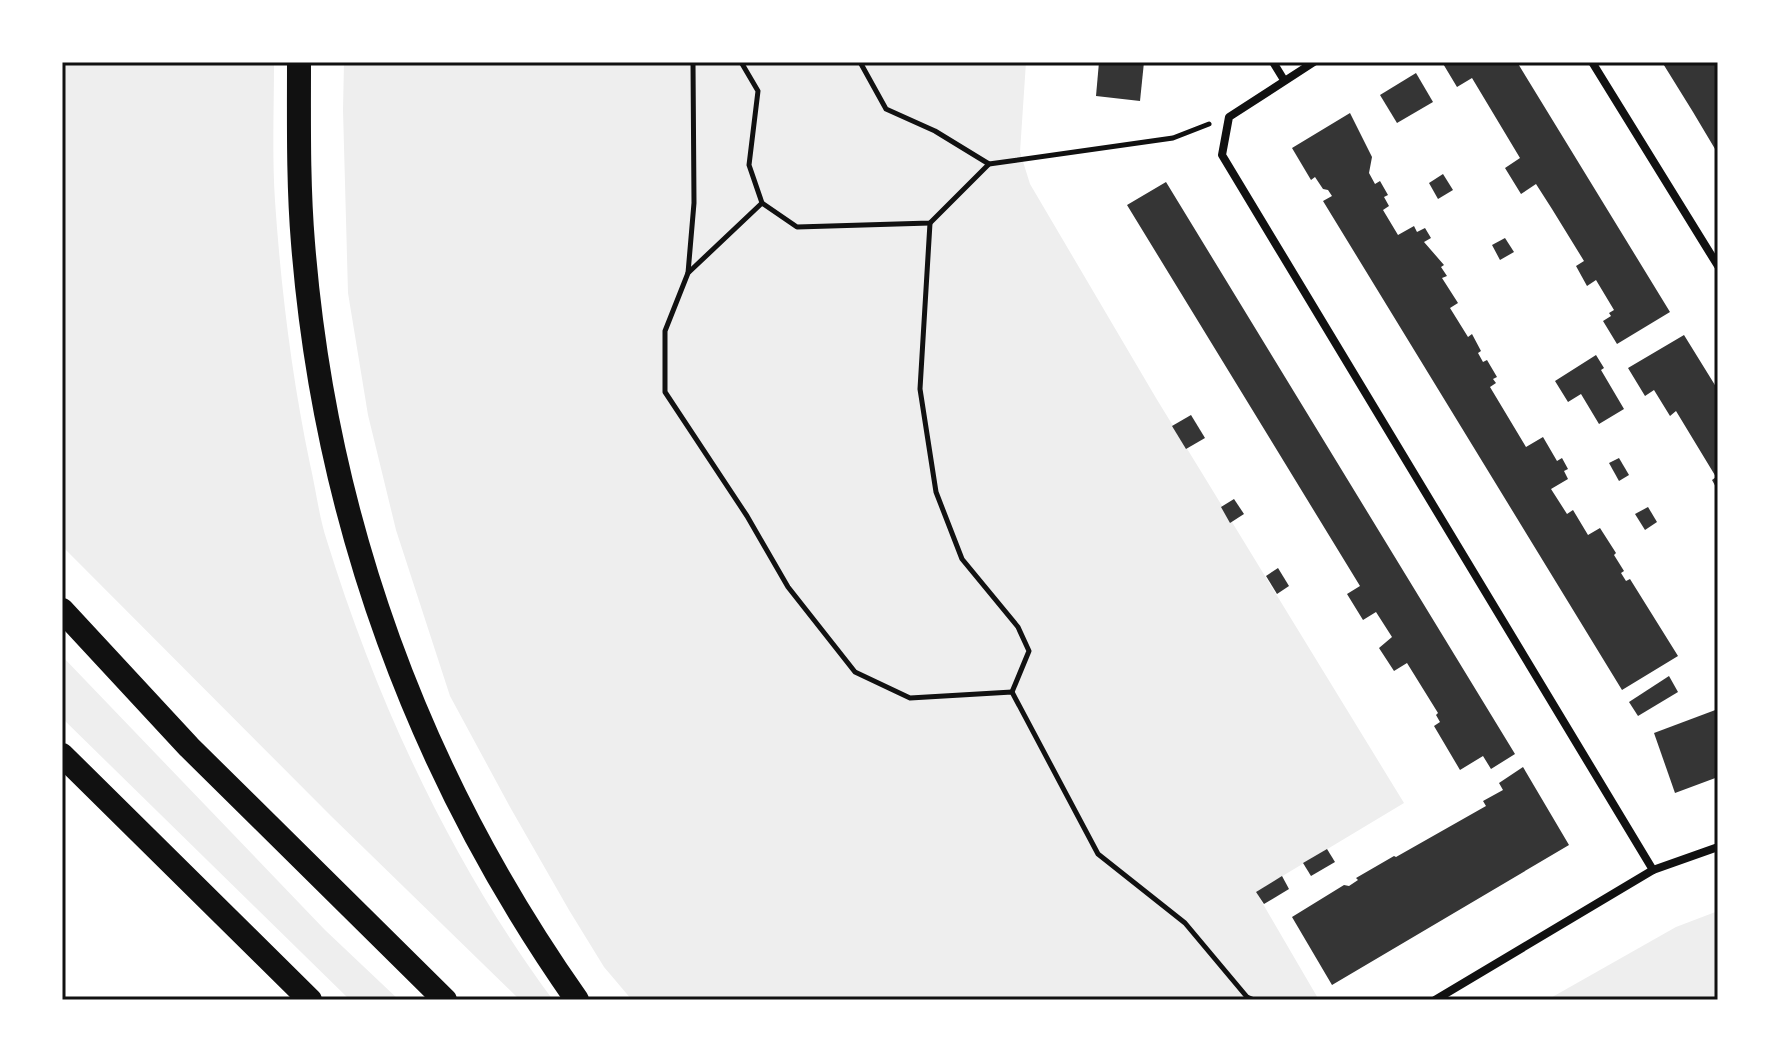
<svg xmlns="http://www.w3.org/2000/svg" width="1780" height="1062" font-family="Montserrat,sans-serif">
  <rect width="100%" height="100%" fill="#fff"/>
  <!-- green -->
  <g fill="#eee">
    <path d="M62 62H274C274 108 272 155 275 201 281 289 292 378 310 464 316 490 319 517 327 541 377 703 452 864 553 1000H520L331 816 62 546Z"/>
    <polygon points="344,62 1026,62 1020,152 1030,184 1156,398 1404,803 1256,892 1319,1000 632,1000 604,967 569,910 510,807 450,696 396,530 368,415 348,293 343,110"/>
    <polygon points="62,656 325,930 399,1000 350,1000 62,718"/>
    <polygon points="1718,911 1718,1000 1547,1000 1676,927"/>
  </g>
  <!-- building -->
  <g fill="#353535">
    <polygon points="1099,62 1144,62 1140,101 1096,96"/>
    <polygon points="1442,62 1517,62 1670,312 1617,344 1603,321 1611,316 1609,313 1614,310 1596,280 1587,286 1576,266 1584,261 1552,209 1536,184 1521,194 1505,168 1520,158 1472,78 1457,87"/>
    <polygon points="1662,62 1718,62 1718,154 1693,112"/>
    <polygon points="1416,73 1433,102 1397,123 1380,95"/>
    <polygon points="1350,113 1372,157 1369,173 1375,184 1380,181 1388,195 1384,197 1389,206 1383,210 1398,235 1414,226 1417,232 1425,228 1431,238 1424,242 1444,265 1441,267 1447,276 1442,278 1458,303 1450,308 1468,337 1472,334 1481,351 1478,353 1483,362 1487,360 1497,377 1493,379 1496,383 1490,387 1526,447 1543,437 1557,461 1562,458 1568,469 1564,471 1568,479 1551,489 1567,514 1573,510 1588,535 1600,528 1616,553 1614,555 1624,571 1621,573 1626,581 1630,579 1678,656 1622,690 1323,201 1332,196 1328,190 1323,189 1315,177 1311,180 1292,148"/>
    <polygon points="1443,174 1453,190 1438,199 1429,183"/>
    <polygon points="1166,182 1515,754 1491,769 1483,756 1460,770 1434,726 1440,722 1436,715 1438,713 1407,663 1394,671 1379,648 1392,637 1376,612 1363,620 1347,594 1360,586 1127,205"/>
    <polygon points="1505,238 1514,252 1500,260 1492,245"/>
    <polygon points="1684,335 1718,390 1718,491 1712,480 1716,477 1676,411 1670,416 1654,390 1645,396 1628,368"/>
    <polygon points="1596,355 1604,368 1601,370 1624,409 1599,424 1581,394 1568,402 1555,381"/>
    <polygon points="1191,415 1205,438 1186,449 1172,426"/>
    <polygon points="1619,458 1629,475 1619,481 1609,463"/>
    <polygon points="1234,499 1244,514 1230,523 1221,507"/>
    <polygon points="1648,507 1657,522 1645,530 1635,514"/>
    <polygon points="1278,568 1289,586 1277,594 1266,576"/>
    <polygon points="1669,676 1678,692 1638,716 1629,702"/>
    <polygon points="1718,709 1718,777 1675,793 1654,733"/>
    <polygon points="1523,767 1569,845 1332,985 1292,917 1344,885 1349,886 1358,880 1356,878 1394,856 1396,857 1486,806 1483,801 1503,790 1499,783"/>
    <polygon points="1327,849 1335,862 1311,876 1303,863"/>
    <polygon points="1282,876 1289,889 1264,904 1256,892"/>
  </g>
  <g fill="none" stroke-linecap="round" stroke-linejoin="round">
    <!-- path -->
    <g stroke="#111" stroke-width="5">
      <polyline points="741,62 758,91 749,165 762,203 688,273 665,331 665,392 747,516 788,587 855,672 910,698 1012,692 1098,854 1185,923 1247,997 1254,1000"/>
      <polyline points="860,62 886,109 935,131 989,164"/>
      <polyline points="762,203 797,227 930,223 989,164 1173,138 1209,124"/>
      <polyline points="930,223 920,389 936,492 962,559 1018,627 1029,651 1012,692"/>
      <polyline points="688,273 694,203 693,62"/>
    </g>
    <!-- minor -->
    <g stroke="#111" stroke-width="8">
      <polyline points="1273,62 1284,80"/>
      <polyline points="1314,62 1229,117 1222,155 1653,870"/>
      <polyline points="1592,62 1718,266"/>
      <polyline points="1435,1000 1653,870 1718,847"/>
    </g>
    <!-- motorway -->
    <g stroke="#111" stroke-width="24">
      <path d="M299 62C299 122 298 183 303 243 325 519 418 774 577 1000"/>
      <polyline points="62,610 189,747 445,1000"/>
      <polyline points="62,755 310,1000"/>
    </g>
  </g>
  <!-- border -->
  <rect width="1780" height="1062" fill="none" stroke="#ffffff" stroke-width="128"/>
  <rect x="64" y="64" width="1652" height="934" fill="none" stroke="#111" stroke-width="3"/>
</svg>
